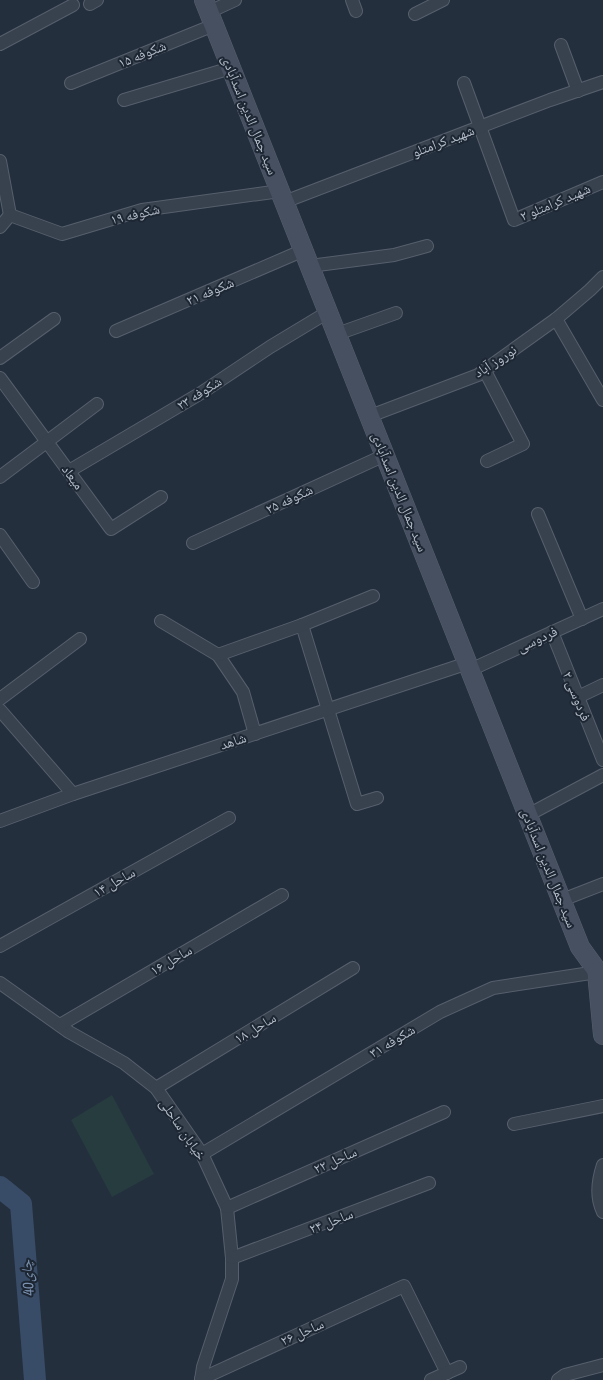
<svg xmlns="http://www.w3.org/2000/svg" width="603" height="1380" font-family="'Archivo Narrow','Noto Naskh Arabic',sans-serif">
  <rect width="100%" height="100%" fill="#242f3e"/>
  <!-- green -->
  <polygon fill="#263c3f" points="112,1095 154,1174 112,1197 71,1120"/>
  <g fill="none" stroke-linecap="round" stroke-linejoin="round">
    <!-- river -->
    <polyline stroke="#394c67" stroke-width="22" points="0,1187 21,1204 35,1380"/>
    <defs>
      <g id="street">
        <polyline points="352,0 356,11"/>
        <polyline points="90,4 97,0"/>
        <polyline points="209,12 235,0"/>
        <polyline points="415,14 443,0"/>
        <polyline points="0,44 73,5"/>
        <polyline points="561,45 578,91"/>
        <polyline points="71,83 214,25"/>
        <polyline points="464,83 514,220 603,182"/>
        <polyline points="124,100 231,68"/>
        <polyline points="0,161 10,215"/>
        <polyline points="284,202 550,100 603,82"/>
        <polyline points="0,227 10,215 62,234 142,210 280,191"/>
        <polyline points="310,266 394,255 427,246"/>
        <polyline points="556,319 603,400"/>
        <polyline points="116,331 304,250"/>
        <polyline points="337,334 396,313"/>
        <polyline points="0,358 54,319"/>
        <polyline points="485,371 523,444 487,461"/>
        <polyline points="0,378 111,529 161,497"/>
        <polyline points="370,416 478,375 556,319 590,290 603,277"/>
        <polyline points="69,471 201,393 270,347 328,312"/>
        <polyline points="0,477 97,404"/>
        <polyline points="538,514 582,619"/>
        <polyline points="0,535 33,582"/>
        <polyline points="193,543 385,455"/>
        <polyline points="161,621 218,655 243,692 255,734"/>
        <polyline points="302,625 357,804 377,798"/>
        <polyline points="552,632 603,760"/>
        <polyline points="218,655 302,625 373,596"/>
        <polyline points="470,670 603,609"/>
        <polyline points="578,697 603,685"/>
        <polyline points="0,699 80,639"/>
        <polyline points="0,710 73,794"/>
        <polyline points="528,815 603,775"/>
        <polyline points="0,821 73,794 468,663"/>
        <polyline points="562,900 603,884"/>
        <polyline points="0,946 229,818"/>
        <polyline points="0,983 69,1032 124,1063 156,1088 202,1154 227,1208 232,1258 232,1279 203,1367 201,1380"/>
        <polyline points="60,1025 282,895"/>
        <polyline points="156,1088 353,968"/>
        <polyline points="514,1124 603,1106"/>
        <polyline points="202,1154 440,1012 493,988 597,972"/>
        <path d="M603 1165C598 1180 596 1198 603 1212"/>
        <polyline points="227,1208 444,1112"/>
        <polyline points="232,1258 429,1183"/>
        <polyline points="201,1379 404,1286 447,1373"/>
        <polyline points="431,1380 460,1367"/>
        <polyline points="558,1380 565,1375 603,1365"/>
      </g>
      <g id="secondary">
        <polyline points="204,0 580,947 603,979"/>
        <polyline points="597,972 603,1035"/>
      </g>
    </defs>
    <!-- street casing -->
    <use href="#street" stroke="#565f6c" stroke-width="14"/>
    <!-- secondary casing -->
    <use href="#secondary" stroke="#565f6c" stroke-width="20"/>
    <!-- street -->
    <use href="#street" stroke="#38414e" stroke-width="12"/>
    <!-- secondary -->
    <use href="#secondary" stroke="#465061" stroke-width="19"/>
  </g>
  <g text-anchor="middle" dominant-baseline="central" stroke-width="4" stroke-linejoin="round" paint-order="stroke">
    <!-- street labels -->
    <g font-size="14" fill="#b4bcc9" stroke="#1d2633">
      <text transform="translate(142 54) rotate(-22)">شکوفه ۱۵</text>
      <text transform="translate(250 115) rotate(68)">سید جمال الدین اسدآبادی</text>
      <text transform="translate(443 141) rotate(-21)">شهید کرامتلو</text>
      <text transform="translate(555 202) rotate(-23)">شهید کرامتلو ۲</text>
      <text transform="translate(135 214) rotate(-13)">شکوفه ۱۹</text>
      <text transform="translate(210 291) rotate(-23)">شکوفه ۲۱</text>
      <text transform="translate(495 361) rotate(-33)">نوروز آباد</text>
      <text transform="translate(199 393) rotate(-32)">شکوفه ۲۳</text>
      <text transform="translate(73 477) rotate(54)">میعاد</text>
      <text transform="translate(400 492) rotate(68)">سید جمال الدین اسدآبادی</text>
      <text transform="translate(289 499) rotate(-25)">شکوفه ۲۵</text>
      <text transform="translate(537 639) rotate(-25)">فردوسی</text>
      <text transform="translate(577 696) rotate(68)">فردوسی ۲</text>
      <text transform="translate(233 741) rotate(-18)">شاهد</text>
      <text transform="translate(549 868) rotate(68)">سید جمال الدین اسدآبادی</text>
      <text transform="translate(114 882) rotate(-29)">ساحل ۱۴</text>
      <text transform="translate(171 960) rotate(-30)">ساحل ۱۶</text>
      <text transform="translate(255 1028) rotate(-31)">ساحل ۱۸</text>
      <text transform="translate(392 1041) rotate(-31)">شکوفه ۳۱</text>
      <text transform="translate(183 1129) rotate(56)">خیابان ساحلی</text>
      <text transform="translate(335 1160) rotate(-24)">ساحل ۲۲</text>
      <text transform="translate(331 1221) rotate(-21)">ساحل ۲۴</text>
      <text transform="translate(302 1332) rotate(-24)">ساحل ۲۶</text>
    </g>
    <!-- water labels -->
    <g font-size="15" font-style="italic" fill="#7c92b1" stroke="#1d2633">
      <text transform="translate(27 1278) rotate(-95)">40چای</text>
    </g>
  </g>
</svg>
